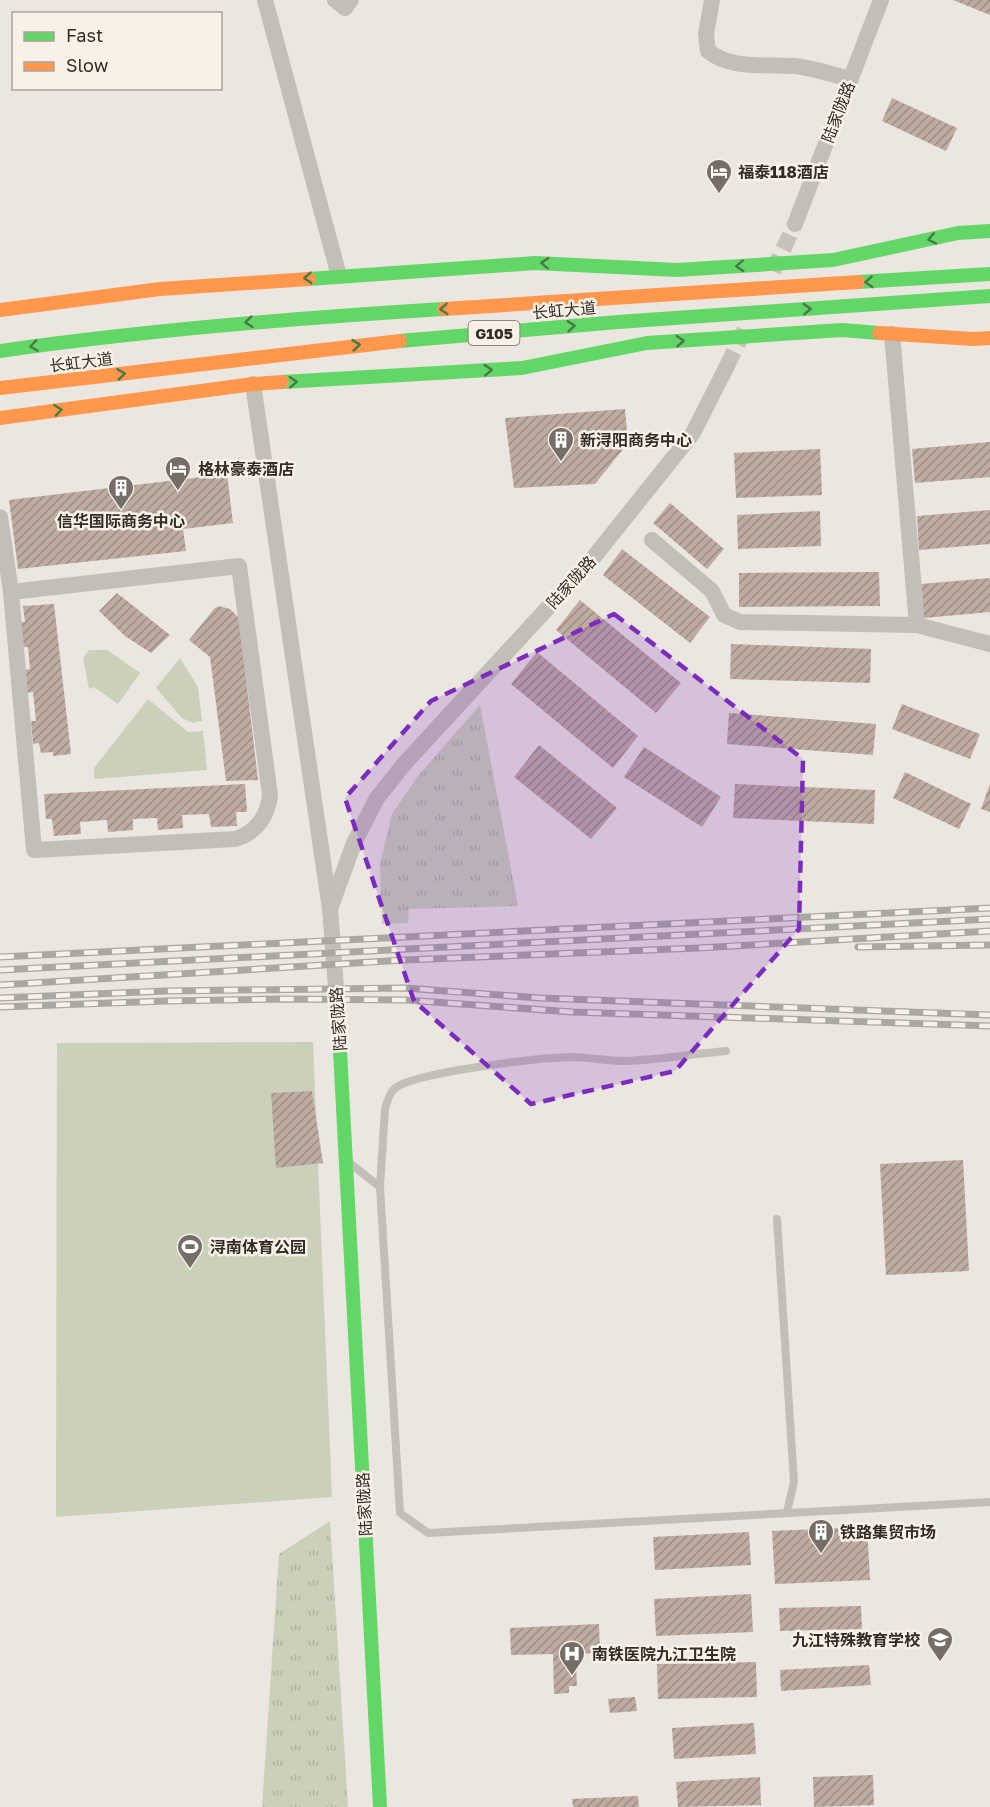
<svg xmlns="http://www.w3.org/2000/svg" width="990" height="1807" font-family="'Golos Text','Noto Sans SC',sans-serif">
  <defs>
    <pattern id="park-tufts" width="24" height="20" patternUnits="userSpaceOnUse" patternTransform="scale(1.5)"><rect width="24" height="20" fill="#cbd0ba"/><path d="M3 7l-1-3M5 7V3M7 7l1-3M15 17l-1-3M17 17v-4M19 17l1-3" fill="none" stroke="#afb3a0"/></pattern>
    <pattern id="building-hatch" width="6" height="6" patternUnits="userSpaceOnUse" patternTransform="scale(1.5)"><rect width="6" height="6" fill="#beaca2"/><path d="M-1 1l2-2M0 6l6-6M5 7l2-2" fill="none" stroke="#9b8c84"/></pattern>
  </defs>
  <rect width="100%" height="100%" fill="#ebe6e0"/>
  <!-- green -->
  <g fill="#cbd0ba">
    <polygon points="89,650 107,650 140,673 118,704 94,687 89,689 83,658"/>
    <polygon points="180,658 198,687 202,721 193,723 182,718 156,688"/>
    <polygon points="148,699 188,732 203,731 207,770 94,779 94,768"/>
    <polygon points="313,1042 332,1497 56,1517 57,1043"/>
  </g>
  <!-- park -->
  <g fill="url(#park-tufts)">
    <polygon points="480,705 518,906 409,909 408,923 382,924 380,865 392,814 418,776"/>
    <polygon points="330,1521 348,1807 262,1807 279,1554"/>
  </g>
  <!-- building -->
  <g fill="url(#building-hatch)">
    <polygon points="953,0 990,0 990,15"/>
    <polygon points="892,98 957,128 946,151 882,121"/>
    <polygon points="625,409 628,443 595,484 514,488 505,418"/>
    <polygon points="990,442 990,477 915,483 912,449"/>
    <polygon points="820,449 822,495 736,498 734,453"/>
    <polygon points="227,474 233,523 183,529 186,551 18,569 9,500"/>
    <polygon points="670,503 724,549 707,569 653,523"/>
    <polygon points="990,510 990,544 919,550 917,516"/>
    <polygon points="820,511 821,546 738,549 737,515"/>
    <polygon points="622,549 710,617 690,643 603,575"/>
    <polygon points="879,572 880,606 739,607 739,573"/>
    <polygon points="990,578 990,612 924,618 921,584"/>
    <polygon points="117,593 170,635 151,653 125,636 99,611"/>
    <polygon points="580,600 681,683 656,713 556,630"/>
    <polygon points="54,604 71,754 53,756 53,752 41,753 39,743 33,744 31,721 36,721 33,692 27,693 25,670 30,669 28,647 23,647 20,622 25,622 23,606"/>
    <polygon points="219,606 230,609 239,618 258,780 226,781 210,657 189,640 214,609"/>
    <polygon points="731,644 871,649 870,683 730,679"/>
    <polygon points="537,652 638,736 613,768 511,684"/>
    <polygon points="902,704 980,734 970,759 892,729"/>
    <polygon points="729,713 876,724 873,755 727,744"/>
    <polygon points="539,745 617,808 591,839 514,777"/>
    <polygon points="644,747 721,797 702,827 624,777"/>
    <polygon points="905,772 971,804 959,829 893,798"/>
    <polygon points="245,784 247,812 236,812 237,826 211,827 209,814 182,815 183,828 158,830 157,818 133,819 133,830 108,832 107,820 80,822 81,834 54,836 52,819 46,819 44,794"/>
    <polygon points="735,784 875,790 874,824 733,818"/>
    <polygon points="990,784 990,812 981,809"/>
    <polygon points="312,1091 323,1163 276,1168 271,1093"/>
    <polygon points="963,1160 969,1271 886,1275 880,1164"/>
    <polygon points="867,1527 870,1580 775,1584 772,1531"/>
    <polygon points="749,1532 751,1565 655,1570 653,1537"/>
    <polygon points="751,1594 753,1632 656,1636 654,1599"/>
    <polygon points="861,1606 862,1629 780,1631 779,1608"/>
    <polygon points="599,1624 600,1653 568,1654 566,1663 576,1666 577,1686 569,1686 569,1693 554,1694 553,1654 511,1655 510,1628"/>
    <polygon points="756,1662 757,1697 658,1699 657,1664"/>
    <polygon points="869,1665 871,1685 781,1691 780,1670"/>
    <polygon points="635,1697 637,1711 610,1713 608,1699"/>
    <polygon points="754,1723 756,1754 674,1759 672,1728"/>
    <polygon points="873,1775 874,1805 814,1807 813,1777"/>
    <polygon points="760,1777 761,1805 678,1807 676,1782"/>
    <polygon points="638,1796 639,1807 573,1807 572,1799"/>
  </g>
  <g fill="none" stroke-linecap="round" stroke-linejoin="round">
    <!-- street-tunnel -->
    <g stroke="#c6c1bb" stroke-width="16" stroke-dasharray="16 8" stroke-linecap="butt">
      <polyline points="773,271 795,224"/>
      <polyline points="727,366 745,329"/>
    </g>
    <!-- lane -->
    <g stroke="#c4beb8" stroke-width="8">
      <path d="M726 1051C692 1054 658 1060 625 1061 607 1061 588 1057 570 1057 541 1058 412 1072 394 1089 389 1094 387 1102 385 1109L380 1187 400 1513 428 1533 990 1502"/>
      <polyline points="351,1164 380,1187"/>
      <polyline points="777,1219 794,1482 787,1512"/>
    </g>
    <!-- street -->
    <g stroke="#c4beb8" stroke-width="16">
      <polyline points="265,0 339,276"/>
      <polyline points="335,0 345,8 351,0"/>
      <path d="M712 0 706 34 708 51C731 70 767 64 795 66 814 68 833 75 851 79"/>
      <polyline points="795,224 881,0"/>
      <polyline points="892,334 917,625"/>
      <polyline points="253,384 330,909 338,1013"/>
      <path d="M0 517 11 592 34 850 235 839C255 834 268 816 270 795L239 566 11 592"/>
      <polyline points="652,540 712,591 724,615 740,622 917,625 990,644"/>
      <polyline points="330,909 354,843 377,798 405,763 589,563 693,433 727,366"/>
    </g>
    <!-- fast -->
    <g stroke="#63d668" stroke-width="14">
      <polyline points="309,279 535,263 677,270 833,260 958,233 990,231"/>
      <polyline points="858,282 990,274"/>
      <polyline points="400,341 618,322 990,296"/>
      <path d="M0 351C147 330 295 318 444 309"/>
      <polyline points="282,382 522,368 647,343 842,330 879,333"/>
      <polyline points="338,1013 380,1807"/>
    </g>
    <!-- slow -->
    <g stroke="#ff974d" stroke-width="14">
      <polyline points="444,309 858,282"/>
      <polyline points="0,310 160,289 309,279"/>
      <polyline points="879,333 973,339 990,338"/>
      <polyline points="0,388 400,341"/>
      <polyline points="0,418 253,384 282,382"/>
    </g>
    <defs>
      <g id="rail">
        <polyline points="858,947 990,945"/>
        <polyline points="0,957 990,908"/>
        <polyline points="0,970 990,919"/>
        <polyline points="0,985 404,960 698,948 990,931"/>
        <polyline points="0,998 166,991 405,988 540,998 990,1015"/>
        <polyline points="0,1007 166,1001 279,999 406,1000 572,1012 990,1026"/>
      </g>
    </defs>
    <!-- rail casing -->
    <use href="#rail" stroke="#aba7a3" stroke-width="7"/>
    <!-- rail -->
    <use href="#rail" stroke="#f8f1e7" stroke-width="4.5" stroke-dasharray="14" stroke-linecap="butt"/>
  </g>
  <!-- one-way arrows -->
  <defs><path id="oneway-chevron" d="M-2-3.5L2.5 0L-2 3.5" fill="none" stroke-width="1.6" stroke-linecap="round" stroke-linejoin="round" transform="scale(1.5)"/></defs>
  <g stroke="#497844">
    <use href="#oneway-chevron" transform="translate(932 239) rotate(168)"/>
    <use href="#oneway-chevron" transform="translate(545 263) rotate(-177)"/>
    <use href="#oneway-chevron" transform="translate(740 266) rotate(177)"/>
    <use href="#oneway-chevron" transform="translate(308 278) rotate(176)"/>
    <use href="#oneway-chevron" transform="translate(869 282) rotate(176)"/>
    <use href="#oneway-chevron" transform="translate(444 309) rotate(176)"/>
    <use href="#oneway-chevron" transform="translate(807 309) rotate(-4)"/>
    <use href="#oneway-chevron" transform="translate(249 322) rotate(174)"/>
    <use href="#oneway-chevron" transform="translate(571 326) rotate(-5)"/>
    <use href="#oneway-chevron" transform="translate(680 341) rotate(-4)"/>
    <use href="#oneway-chevron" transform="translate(356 345) rotate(-6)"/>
    <use href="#oneway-chevron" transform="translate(34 346) rotate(172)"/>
    <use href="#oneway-chevron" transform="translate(488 370) rotate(-3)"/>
    <use href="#oneway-chevron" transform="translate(121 374) rotate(-7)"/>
    <use href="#oneway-chevron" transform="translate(293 382) rotate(-3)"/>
    <use href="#oneway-chevron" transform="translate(58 410) rotate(-8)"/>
  </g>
  <!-- marked area -->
  <path fill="#7b2cbf" fill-opacity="0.2" stroke="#7b2cbf" stroke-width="4.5" stroke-dasharray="12 8" stroke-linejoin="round" d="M614 614 803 759 799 929 675 1071 531 1104 414 1001 345 798 431 701Z"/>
  <!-- icons -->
  <defs>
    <symbol id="hotel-pin" viewBox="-11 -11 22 30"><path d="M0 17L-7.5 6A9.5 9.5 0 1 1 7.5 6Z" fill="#746d68" stroke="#f8f1e7"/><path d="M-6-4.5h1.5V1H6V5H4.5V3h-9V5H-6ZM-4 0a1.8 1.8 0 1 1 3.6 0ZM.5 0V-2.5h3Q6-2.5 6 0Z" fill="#fff"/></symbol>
    <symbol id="building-pin" viewBox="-11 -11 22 30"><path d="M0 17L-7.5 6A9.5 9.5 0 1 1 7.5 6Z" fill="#746d68" stroke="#f8f1e7"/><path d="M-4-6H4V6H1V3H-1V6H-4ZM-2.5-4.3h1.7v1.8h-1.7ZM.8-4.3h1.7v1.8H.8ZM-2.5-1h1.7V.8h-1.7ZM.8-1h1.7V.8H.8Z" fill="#fff"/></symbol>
    <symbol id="stadium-pin" viewBox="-11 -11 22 30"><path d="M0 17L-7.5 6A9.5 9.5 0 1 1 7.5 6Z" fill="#746d68" stroke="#f8f1e7"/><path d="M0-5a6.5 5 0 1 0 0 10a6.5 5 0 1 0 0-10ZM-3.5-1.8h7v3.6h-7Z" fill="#fff"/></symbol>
    <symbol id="school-pin" viewBox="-11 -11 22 30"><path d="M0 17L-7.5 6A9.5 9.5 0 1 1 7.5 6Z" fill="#746d68" stroke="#f8f1e7"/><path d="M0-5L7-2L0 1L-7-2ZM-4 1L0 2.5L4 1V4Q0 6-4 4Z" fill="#fff"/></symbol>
    <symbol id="hospital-pin" viewBox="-11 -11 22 30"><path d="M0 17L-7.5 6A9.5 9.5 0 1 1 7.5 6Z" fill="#746d68" stroke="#f8f1e7"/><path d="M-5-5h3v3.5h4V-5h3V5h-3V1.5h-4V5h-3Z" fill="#fff"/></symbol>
  </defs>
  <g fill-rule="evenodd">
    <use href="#hotel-pin" x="704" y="157" width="30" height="40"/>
    <use href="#building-pin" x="546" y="425" width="30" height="40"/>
    <use href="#hotel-pin" x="163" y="454" width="30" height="40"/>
    <use href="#building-pin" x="106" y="473" width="30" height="40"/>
    <use href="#stadium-pin" x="175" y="1232" width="30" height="40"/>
    <use href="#building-pin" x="806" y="1517" width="30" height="40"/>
    <use href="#school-pin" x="925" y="1625" width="30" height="40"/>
    <use href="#hospital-pin" x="557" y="1639" width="30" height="40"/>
  </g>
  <g text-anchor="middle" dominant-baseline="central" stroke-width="5" stroke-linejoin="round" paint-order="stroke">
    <!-- shield labels -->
    <rect fill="#f8f1e7" stroke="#6f6761" stroke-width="1.5" x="468.5" y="321" width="51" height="24" rx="4.5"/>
    <g font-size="15" font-weight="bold" fill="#342c27">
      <text x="494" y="333">G105</text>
    </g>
    <!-- street labels -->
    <g font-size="16" fill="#342c27" stroke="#f8f1e7">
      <text transform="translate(838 112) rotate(-69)">陆家陇路</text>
      <text transform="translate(564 310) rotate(-5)">长虹大道</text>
      <text transform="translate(81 362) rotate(-7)">长虹大道</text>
      <text transform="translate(571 582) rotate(-48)">陆家陇路</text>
      <text transform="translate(338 1019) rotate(-94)">陆家陇路</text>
      <text transform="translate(364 1504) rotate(-93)">陆家陇路</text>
    </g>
    <!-- poi labels -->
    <g font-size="16" font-weight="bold" fill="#342c27" stroke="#f8f1e7" text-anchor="start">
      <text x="738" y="172">福泰118酒店</text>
      <text x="580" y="440">新浔阳商务中心</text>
      <text x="198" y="469">格林豪泰酒店</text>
      <text x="121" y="521" text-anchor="middle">信华国际商务中心</text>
      <text x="210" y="1247">浔南体育公园</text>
      <text x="840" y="1532">铁路集贸市场</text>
      <text x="920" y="1640" text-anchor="end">九江特殊教育学校</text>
      <text x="592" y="1654">南铁医院九江卫生院</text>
    </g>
  </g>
  <!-- legend -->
  <rect x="12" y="12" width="210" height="78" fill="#f8f1e7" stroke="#aaa29a" stroke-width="1.5"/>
  <rect x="24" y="32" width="30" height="9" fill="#63d668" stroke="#aaa29a" stroke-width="1.5"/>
  <text x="66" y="42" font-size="18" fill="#342c27">Fast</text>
  <rect x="24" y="62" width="30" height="9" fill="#ff974d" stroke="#aaa29a" stroke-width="1.5"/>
  <text x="66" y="72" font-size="18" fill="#342c27">Slow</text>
</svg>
